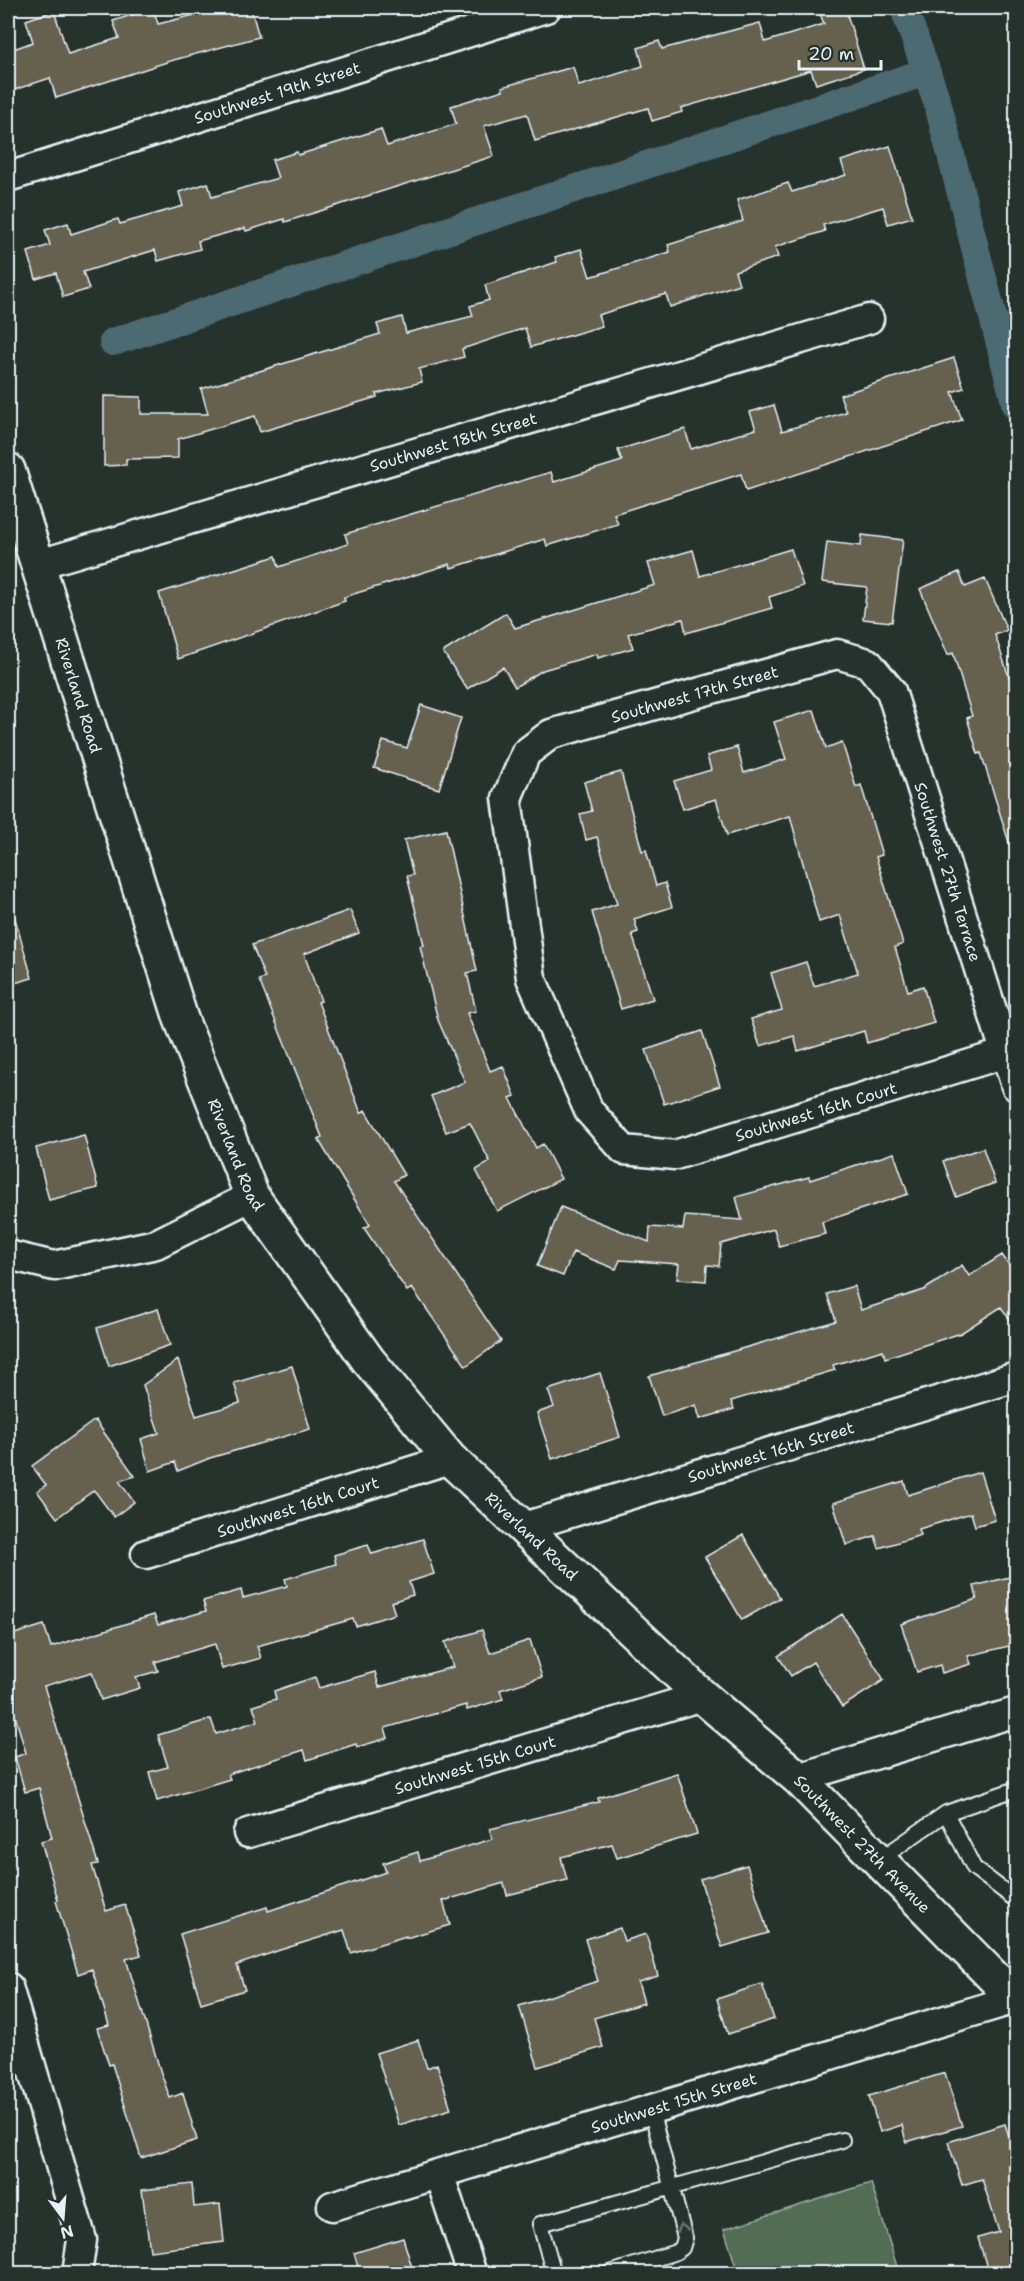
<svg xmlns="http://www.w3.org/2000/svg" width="1024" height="2281" viewBox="0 0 1024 2281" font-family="'Shantell Sans',sans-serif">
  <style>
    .green { fill: #536d54; stroke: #9eafa6; stroke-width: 1.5 }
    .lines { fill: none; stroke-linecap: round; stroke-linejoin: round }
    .canal { stroke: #4b6a72; stroke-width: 28 }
    .building { fill: #66604f; stroke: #e8f1f8; stroke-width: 1.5 }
    .lane-casing { stroke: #e8f1f8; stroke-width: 18 }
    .street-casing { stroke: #e8f1f8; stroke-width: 33 }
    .secondary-casing { stroke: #e8f1f8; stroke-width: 38 }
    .lane { stroke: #26332d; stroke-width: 14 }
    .street { stroke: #26332d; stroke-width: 28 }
    .secondary { stroke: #26332d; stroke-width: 33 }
    .oneway { stroke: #6a7674 }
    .labels { text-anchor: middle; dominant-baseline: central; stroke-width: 4.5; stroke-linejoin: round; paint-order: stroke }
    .street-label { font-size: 16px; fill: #e8f1f8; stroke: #26332d }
  </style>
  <rect width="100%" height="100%" fill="#26332d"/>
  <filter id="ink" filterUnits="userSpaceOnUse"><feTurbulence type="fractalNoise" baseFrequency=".0167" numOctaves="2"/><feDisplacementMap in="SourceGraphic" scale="12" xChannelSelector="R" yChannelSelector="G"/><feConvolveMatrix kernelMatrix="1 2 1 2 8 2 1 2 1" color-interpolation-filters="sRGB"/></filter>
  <g filter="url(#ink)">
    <!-- green -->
    <path class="green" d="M871,2183l28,90h-161l-14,-44z"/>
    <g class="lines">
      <!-- canal -->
      <path class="canal" d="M904,8l33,93 79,305
        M113,342l813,-270"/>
    </g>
    <!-- building -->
    <path class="building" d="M153,8l5,16 44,-11 -1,-5h50l8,29 -89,24 -114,37 -6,-20 -42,14v-41l25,-9 -7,-22 28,-9 14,43 51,-16 -6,-17z
      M818,8h27l19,61 -48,15 -5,-14 -130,38 1,4 -30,9 -4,-13 -113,33 -8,-27 -43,12 10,30 -209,66 -1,-3 -38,12 -1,-3 -47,13 2,8 -42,12 -3,-11 -72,22 6,17 -26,8 -7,-24 -20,6 -8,-27 22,-7 -5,-15 23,-7 3,11 47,-15 2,5 63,-18 -4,-14 29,-9 4,14 66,-19 -6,-18 25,-8 1,3 83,-26 6,17 69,-22 -5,-18 52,-16 -1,-3 71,-20 6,19 64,-20 -5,-18 21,-7 3,8 98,-26 5,19 59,-18z
      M890,146l22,71 -24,7 -5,-17 -60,18 2,6 -50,16 3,10 -43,14 4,13 -69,23 -4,-13 -68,21 4,11 -71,21 -6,-19 -63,21 2,8 -45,12 3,13 -46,12 1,3 -117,35 -5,-16 -77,23v19l-52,1v6l-22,1v-70l37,1v17h67l-7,-25 179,-55 -3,-10 25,-7 4,16 67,-17 -3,-10 19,-6 -4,-15 72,-23 -2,-5 26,-8 9,28 80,-25 -2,-7 75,-24 -6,-21 51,-17 4,9 54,-17 -5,-14z
      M954,358l10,30 -12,4 10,28 -216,71 -5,-17 -127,40 4,10 -71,22 -2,-7 -94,29 -1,-4 -106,33 1,4 -167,58 -19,-66 117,-37 3,11 69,-23 -3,-10 206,-62 3,10 68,-21 -4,-11 67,-21 6,20 65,-20 -6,-17 24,-7 8,26 64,-19 -6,-17z
      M862,535l41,5 -11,82 -29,-3 4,-32 -45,-5 5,-40 34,4z
      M791,549l12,37 -34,11 3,11 -86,25 -3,-14 -55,15 5,14 -35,10 -1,-4 -54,16 -28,17 -12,-20 -36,22 -24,-37 63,-39 9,15 140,-43 -7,-22 45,-13 7,26z
      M959,572l6,15 20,-8 22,51 -12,5 22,66v147l-6,1 -30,-96 -3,1 -11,-36 5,-2 -19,-63 -5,2 -28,-66z
      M421,705l40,13 -22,71 -65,-21 9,-27 24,7z
      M814,710l12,38 16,-6 14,45 5,-2 21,70 -6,2 27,87 -8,3 13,44 15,-5 11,37 -67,20 -3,-12 -66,20 -4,-15 -34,10 -9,-27 31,-9 -11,-37 35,-11 8,24 44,-13 -18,-58 -21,7 -29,-106 -63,19 -11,-36 -33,10 -9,-28 37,-11 -4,-14 30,-9 7,26 42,-14 -12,-37z
      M621,772l21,79 4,-1 10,36 9,-3 7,24 -38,12 4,13 -6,2 21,65 -32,10 -29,-97 25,-8 -20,-67 -11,3 -6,-26 12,-3 -8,-29z
      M446,830l31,141 -10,2 9,38 -9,2 23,58 13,-5 12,30 -5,2 26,50 7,-4 18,35 -64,32 -21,-41 14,-8 -20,-39 -24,9 -15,-36 34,-14 -27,-62 -18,-74 4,-1 -17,-69 6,-1 -9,-35z
      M350,910l9,23 -55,21 17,47 -3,1 43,111 4,-3 39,65 -10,6 107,160 -35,25 -54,-78 -5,3 -43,-63 6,-3 -52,-86 4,-2 -63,-157 6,-2 -13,-33z
      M14,915l18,63 -24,7v-69z
      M702,1031l18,55 -56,18 -18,-54z
      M84,1135l14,53 -49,12 -13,-52z
      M983,1148l12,35 -39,14 -13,-36z
      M894,1153l14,41 -86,28 3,12 -46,12 -5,-17 -53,15 -2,22 -12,-1 -1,16 -29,-2 2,-15 -59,-4 -4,9 -43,-17 -10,24 -26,-10 24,-59 88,35 1,-15 33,2 2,-13 57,4 -6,-23 73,-20 1,3z
      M1002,1255l15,21v54l-16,-23 -40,26 -76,25 -2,-8 -50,15 2,5 -104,31 3,8 -34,10 -4,-14 -34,11 -13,-40 187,-55 -9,-27 27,-8 7,24 63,-20 38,-25 7,11z
      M158,1309l12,36 -61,21 -12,-38z
      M178,1360l18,56 44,-13 -6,-20 58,-17 18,63 -100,29 -32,13 -3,-9 -25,9 -9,-32 18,-6 -16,-48z
      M600,1373l20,64 -68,22 -15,-46 17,-6 -6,-17z
      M95,1420l40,56 -16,5 15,21 -20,15 -20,-27 -37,28 -20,-27 9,-6 -14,-19z
      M980,1472l15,48 -20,6 -4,-13 -52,16 2,6 -42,13 -4,-12 -29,9 -13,-42 71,-22 4,14z
      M743,1535l37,63 -38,22 -37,-63z
      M423,1539l11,35 -25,8 4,13 -22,7 4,12 -39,12 -3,-7 -96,27 4,12 -39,11 -7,-25 -60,18 3,9 -22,6 4,11 -39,12 -9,-28 -48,14 54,178 -6,1 14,46 19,-6 16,50 -15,4 35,114 9,25 13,-5 14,47 -56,18 -29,-94 -3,1 -12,-37 12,-3 -17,-56 -14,5 -22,-73 2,-1 -17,-59 11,-3 -13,-50 -14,4 -10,-35 11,-4 -18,-61v-56l36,-11 7,22 103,-32 4,10 48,-14 -3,-10 38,-11 2,8 44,-12 -2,-7 51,-15 -2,-9 34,-10 4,9z
      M1017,1575v69l-49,12 3,8 -29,9 -2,-8 -23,7 -16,-48 76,-25 -3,-13z
      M842,1614l42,66 -42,27 -29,-45 -22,14 -13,-20z
      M482,1630l8,23 40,-13 12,37 -42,13 3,9 -36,11 -1,-5 -81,23 3,10 -31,9 -1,-3 -49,16 -3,-10 -76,24 2,5 -73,22 -8,-29 19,-5 -10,-32 53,-16 5,15 42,-13 -5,-15 23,-7 -2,-8 41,-14 4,11 56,-16 4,15 74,-20 -8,-25z
      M677,1773l20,61 -80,24 -5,-14 -51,13 6,23 -60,15 -3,-12 -61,18 7,24 -44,13v-2l-55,17 -7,-23 -64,20 -43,15 8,25 -44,13 -21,-69 87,-27 1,4 118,-39 -3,-9 35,-11 2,9 72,-22 -2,-10 109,-27 -1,-4z
      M747,1865l21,68 -46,14 -22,-68z
      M620,1928l4,13 22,-7 12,42 -20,6 6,21 -50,15 9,29 -65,20 -19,-61 79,-25 -13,-42z
      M762,1984l12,35 -46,15 -11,-35z
      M418,2040l9,28 10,-4 14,45 -52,16 -23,-72z
      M945,2073l17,53 -56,16 -4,-17 -22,7 -11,-36z
      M1005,2124l12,36v112l-5,1 -2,-6 -21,7 -11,-36 21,-6 -17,-53 -20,6 -14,-43z
      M192,2184l2,23 26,-3 4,38 -74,9 -8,-61z
      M403,2238l11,36h-54l-6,-21z"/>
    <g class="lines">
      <!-- lane casing -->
      <g class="lane-casing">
        <path id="lane" d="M1016,1789l-70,24 28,55 42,32
          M879,1860l67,-47
          M554,2274l-14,-50 302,-84
          M607,2274l69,-22 6,-4 3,-10 -34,-128"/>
      </g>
      <!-- street casing -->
      <g class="street-casing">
        <g id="street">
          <path id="s1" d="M8,177l538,-169"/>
          <path id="s2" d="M36,565l833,-246"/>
          <path id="s3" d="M1006,1053l-331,102 -51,-5 -35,-39 -58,-133 -24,-180 19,-45 25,-19 286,-80 31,9 23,28 125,395"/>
          <path d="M8,1255l46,11 102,-22 96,-48"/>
          <path id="s4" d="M524,1527l492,-150"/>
          <path id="s5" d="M146,1554l304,-95"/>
          <path d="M798,1778l218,-66"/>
          <path id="s6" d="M248,1833l454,-137"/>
          <path d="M8,1987l74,253 -5,34"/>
          <path d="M439,2174l33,100"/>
          <path id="s7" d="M332,2206l683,-207"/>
        </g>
      </g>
      <!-- secondary casing -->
      <g class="secondary-casing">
        <g id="secondary">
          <path id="s8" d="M8,470l173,549 71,177 116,164 82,99 252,237 96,82 218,222"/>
        </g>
      </g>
      <!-- lane -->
      <use href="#lane" class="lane"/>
      <!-- street -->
      <use href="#street" class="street"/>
      <!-- secondary -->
      <use href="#secondary" class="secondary"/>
    </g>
    <!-- one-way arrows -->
    <defs><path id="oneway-chevron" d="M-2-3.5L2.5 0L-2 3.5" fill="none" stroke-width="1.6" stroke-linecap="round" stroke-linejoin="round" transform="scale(1.5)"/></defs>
    <use class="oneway" href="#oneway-chevron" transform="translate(682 2228) rotate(-105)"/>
  </g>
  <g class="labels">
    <!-- street labels -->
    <g class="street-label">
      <text stroke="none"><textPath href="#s1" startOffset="282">Southwest 19th Street</textPath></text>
      <text stroke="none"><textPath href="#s2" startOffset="435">Southwest 18th Street</textPath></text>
      <text stroke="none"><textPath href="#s8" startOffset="236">Riverland Road</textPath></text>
      <text stroke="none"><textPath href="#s3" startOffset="1006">Southwest 17th Street</textPath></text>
      <text stroke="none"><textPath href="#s3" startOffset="1412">Southwest 27th Terrace</textPath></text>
      <text transform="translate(816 1112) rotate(-17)">Southwest 16th Court</text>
      <text stroke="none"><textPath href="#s8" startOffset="722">Riverland Road</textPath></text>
      <text stroke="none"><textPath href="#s4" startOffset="258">Southwest 16th Street</textPath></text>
      <text stroke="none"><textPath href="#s5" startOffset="159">Southwest 16th Court</textPath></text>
      <text stroke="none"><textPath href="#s8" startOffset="1208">Riverland Road</textPath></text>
      <text stroke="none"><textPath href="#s6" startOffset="237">Southwest 15th Court</textPath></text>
      <text stroke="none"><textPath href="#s8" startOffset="1660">Southwest 27th Avenue</textPath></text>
      <text stroke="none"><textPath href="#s7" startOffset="357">Southwest 15th Street</textPath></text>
    </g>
  </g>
  <!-- margin -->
  <rect width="1024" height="2281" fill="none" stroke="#26332d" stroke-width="30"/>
  <rect x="15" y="15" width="994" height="2251" fill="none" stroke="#e8f1f8" stroke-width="2" filter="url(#ink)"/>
  <!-- north arrow -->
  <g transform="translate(63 2218) rotate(164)" stroke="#26332d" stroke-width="4.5" paint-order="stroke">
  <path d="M0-4.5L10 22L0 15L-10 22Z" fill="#e8f1f8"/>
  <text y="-9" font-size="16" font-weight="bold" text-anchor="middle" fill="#e8f1f8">N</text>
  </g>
  <!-- scale -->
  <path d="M799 60v9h82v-9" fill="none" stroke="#e8f1f8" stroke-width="3"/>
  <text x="808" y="60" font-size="18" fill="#e8f1f8" stroke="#26332d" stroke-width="4.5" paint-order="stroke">20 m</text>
</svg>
